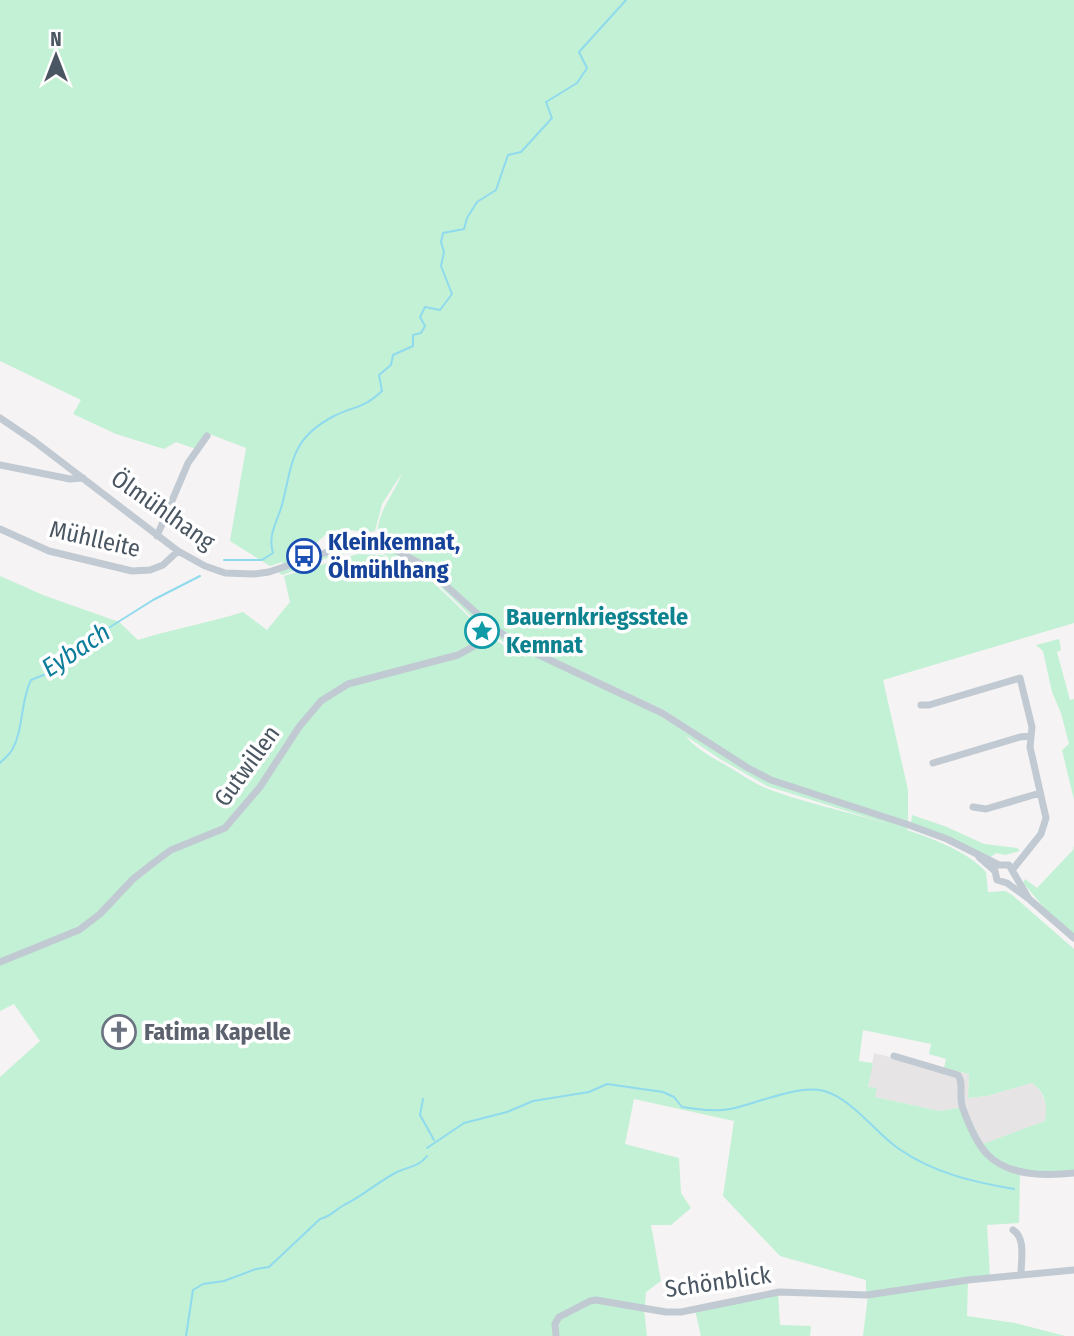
<svg xmlns="http://www.w3.org/2000/svg" width="1074" height="1336" viewBox="0 0 1074 1336" font-family="'Fira Sans Condensed',sans-serif">
  <style>
    .education { fill: #e6e4e5 }
    .green { fill: #c3f1d5; fill-rule: evenodd }
    .lines { fill: none; stroke-linecap: round; stroke-linejoin: round }
    .stream { stroke: #90daee; stroke-width: 2 }
    .minor { stroke: #c1cad2; stroke-width: 7 }
    .labels { text-anchor: middle; dominant-baseline: central; stroke-width: 7; stroke-linejoin: round; paint-order: stroke }
    .street-label { font-size: 24px; fill: #4a5661; stroke: #fff }
    .transit-label { font-size: 24px; font-weight: bold; fill: #164399; stroke: #fff; text-anchor: start }
    .culture-label { font-size: 24px; font-weight: bold; fill: #0d838f; stroke: #fff; text-anchor: start }
    .worship-label { font-size: 24px; font-weight: bold; fill: #5b616d; stroke: #fff; text-anchor: start }
    .water-label { font-size: 26px; font-style: italic; fill: #0c7c9b; stroke: #fff }
  </style>
  <rect width="100%" height="100%" fill="#f5f3f3"/>
  <!-- education -->
  <path class="education" d="M874,1053l69,18 1,-3 25,6 -1,24 19,-2 45,-13 7,5 9,21 -3,12 -62,24 -19,-38 -24,4 -65,-14 -7,-9z"/>
  <!-- green -->
  <path class="green" d="M0,0h1074v623l-191,57 25,110v32l-136,-43 -23,-13 -85,-56 -143,-67 -28,-18 -68,-63 -34,-17 -14,-3c-1,-31 15,-43 25,-69l-20,31 -7,27c-14,4 -29,-6 -45,1 -12,7 -20,19 -31,26 -5,3 -11,4 -16,7l-1,-3 -12,4 -40,-25 16,-93 -39,-15 -11,16 -20,-7 -12,7 -48,-15 -43,-20 8,-14 -81,-39z
    M375,547c47,9 81,50 115,82l-2,3c-40,-35 -71,-82 -129,-80 -25,0 -53,15 -77,23l-4,-3 64,-21z
    M358,554c11,1 23,0 33,3 35,11 68,52 95,76 -26,29 -99,41 -137,52l110,-28 29,-22 32,21v-3l-30,-20 2,-3 168,86 87,54 161,57 -1,3 -140,-44 -47,-27 -34,-23c8,12 29,23 43,31 12,7 24,16 37,21 55,23 183,41 220,84l2,20 17,-1 6,3 63,55v222l-54,2 -1,50 -32,2 3,51 -124,17v-13l-86,-24 -57,-60 11,-75 -100,-22 -9,45 54,14 2,35 10,15 -20,17h-20l10,56 -15,11 -1,14 -49,-7 -38,17 -4,20h-554v-259l40,-36 -26,-37 -14,7v-435l43,19 76,27 19,18c35,-11 70,-17 105,-28l24,18 23,-28 -6,-26zM863,1030l68,14 -2,10 17,5 -2,9 25,6 -1,24 19,-2 45,-13c13,8 16,24 13,38l-62,23 -19,-37 -24,4 -65,-14 2,-9 -9,-1 5,-24 -14,-2z
    M1059,639l2,11 -4,2 13,48 4,-1v101l-12,-50 7,-6 -8,-31 -9,-21 -9,-41 -7,-6z
    M912,815l35,12 37,17 33,4 3,3 -15,4 -9,-2 -5,4 -80,-34z
    M1074,846v90l-15,-11 -36,-42 2,-4 12,9 36,-38z
    M968,1281l-1,35 48,7 50,13h-202l5,-41z
    M778,1293l2,32 31,1 -1,10h-109l-6,-26z
    M590,1302l54,7 3,27h-90l3,-18z"/>
  <g class="lines">
    <!-- stream -->
    <path class="stream" d="M224,560h38l11,-7c-6,-20 6,-33 10,-52 10,-41 9,-63 51,-85 20,-10 29,-7 48,-25l-3,-16 12,-10 2,-10 20,-9v-11l8,-2 4,-7 -5,-9 5,-10 15,3 12,-16 -11,-28 3,-14 -3,-10 2,-9 21,-4 3,-11 10,-16 19,-12 12,-35 13,-3 31,-34 -6,-16 31,-19 10,-15 -8,-16 47,-52
      M0,763c4,-4 9,-8 12,-13 12,-21 8,-48 19,-70l15,-6 39,-26 14,-14 54,-34 47,-24
      M423,1099l-3,16 14,25
      M427,1148l37,-25 43,-11 26,-11 56,-9 18,-8 56,8 11,5 8,10c16,2 32,5 48,2 26,-5 68,-25 94,-18 27,7 51,41 75,58 35,24 74,33 115,40
      M186,1336l7,-46 10,-6 21,-3 32,-12 13,-2 51,-48c10,-2 15,-9 24,-14 19,-9 35,-24 53,-33 11,-5 23,-6 30,-16"/>
    <!-- minor -->
    <path class="minor" d="M0,418l34,23 144,110 27,15 20,7 29,1 15,-2 73,-25 16,-3 32,3 33,18 69,62 30,20 140,66 86,55 23,12 138,45 38,14 52,26h10l20,34
      M0,465l70,14 13,-1
      M0,529l49,22 83,20 18,-1 13,-5 15,-14
      M157,536l31,-73 19,-27
      M921,705h8l91,-27 12,49 -2,20 16,71 -5,16 -28,35
      M933,763l87,-26 11,-1
      M973,807l13,2 54,-16
      M979,857l16,14 2,9 10,3 22,16 45,39
      M0,962l79,-32 21,-16 33,-35 23,-18 15,-11 54,-22 35,-41 39,-60 22,-26 27,-17 110,-29 22,-12 12,-16
      M894,1056l64,19c6,9 1,20 4,31 5,14 14,37 25,48 20,22 60,22 87,19
      M1013,1230c13,8 8,30 8,44
      M556,1336l-1,-12 4,-7 31,-16 6,-1 70,12h15l98,-20 88,3 101,-15 106,-10"/>
  </g>
  <!-- icons -->
  <defs>
    <g id="bus-ring" transform="scale(1.75)"><circle r="9.5" fill="#fff" stroke="#1a4fb4" stroke-width="1.5"/><path d="M-5-6H5V4H4V6H2V4H-2V6H-4V4H-5ZM-3.5-4V0h7V-4ZM-3.5 1.2v1.5H-2V1.2ZM2 1.2v1.5H3.5V1.2Z" fill="#1a4fb4"/></g>
    <g id="sight-ring" transform="scale(1.75)"><circle r="9.5" fill="#fff" stroke="#0f9aa8" stroke-width="1.5"/><path d="M0-6L1.8-2.2L6-1.7L2.9 1.2L3.7 5.4L0 3.3L-3.7 5.4L-2.9 1.2L-6-1.7L-1.8-2.2Z" fill="#0f9aa8"/></g>
    <g id="church-ring" transform="scale(1.75)"><circle r="9.5" fill="#fff" stroke="#6b7280" stroke-width="1.5"/><path d="M-1.2-6h2.4v3.5h3.3v2.4h-3.3V6h-2.4V-.1h-3.3v-2.4h3.3Z" fill="#6b7280"/></g>
  </defs>
  <g fill-rule="evenodd">
    <use href="#bus-ring" x="304" y="556"/>
    <use href="#sight-ring" x="482" y="631"/>
    <use href="#church-ring" x="119" y="1032"/>
  </g>
  <g class="labels">
    <!-- street labels -->
    <g class="street-label">
      <text transform="translate(163 510) rotate(35)">Ölmühlhang</text>
      <text transform="translate(95 539) rotate(13)">Mühlleite</text>
      <text transform="translate(247 766) rotate(-54)">Gutwillen</text>
      <text transform="translate(718 1282) rotate(-8)">Schönblick</text>
    </g>
    <!-- transit labels -->
    <g class="transit-label">
      <text x="328" y="542">Kleinkemnat,<tspan x="328" dy="28">Ölmühlhang</tspan></text>
    </g>
    <!-- culture labels -->
    <g class="culture-label">
      <text x="506" y="617">Bauernkriegsstele<tspan x="506" dy="28">Kemnat</tspan></text>
    </g>
    <!-- worship labels -->
    <g class="worship-label">
      <text x="144" y="1032">Fatima Kapelle</text>
    </g>
    <!-- water labels -->
    <g class="water-label">
      <text transform="translate(76 650) rotate(-33)">Eybach</text>
    </g>
  </g>
  <!-- north arrow -->
  <g transform="translate(56 56)" stroke="#ffffff" stroke-width="5" paint-order="stroke">
  <path d="M0-5L12 26L0 18L-12 26Z" fill="#4a5661"/>
  <text y="-10" font-size="19" font-weight="bold" text-anchor="middle" fill="#4a5661">N</text>
  </g>
</svg>
